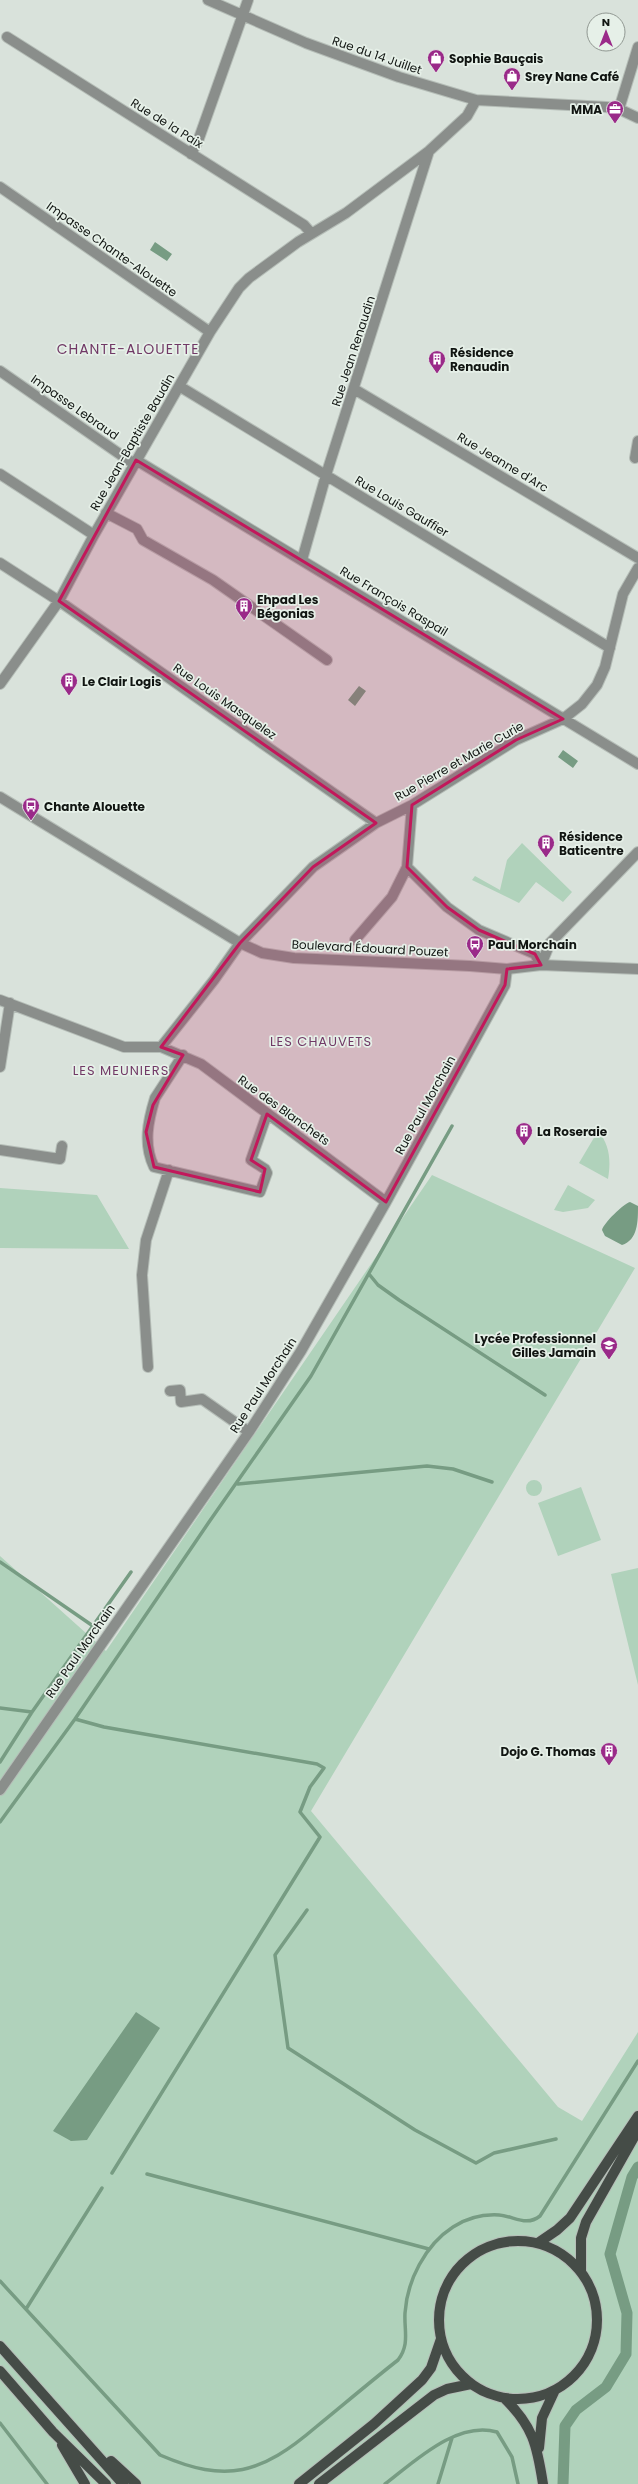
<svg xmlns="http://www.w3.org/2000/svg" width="638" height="2484" viewBox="0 0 638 2484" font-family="Poppins,sans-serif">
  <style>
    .green { fill: #b0d2bb }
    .water { fill: #779c83 }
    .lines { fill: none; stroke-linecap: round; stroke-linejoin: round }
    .stream { stroke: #779c83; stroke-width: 3.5 }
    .canal { stroke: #779c83; stroke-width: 11 }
    .minor-casing { stroke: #b5bdb7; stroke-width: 12 }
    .tertiary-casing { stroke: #b5bdb7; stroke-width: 12 }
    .primary-casing { stroke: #b5bdb7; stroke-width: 12 }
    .minor { stroke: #8a8e8b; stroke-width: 10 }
    .tertiary { stroke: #8a8e8b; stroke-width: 10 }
    .primary { stroke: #454c47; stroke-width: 10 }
    .marked { fill: #c2185b; fill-opacity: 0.2; stroke: #c2185b; stroke-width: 3; stroke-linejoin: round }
    .labels { text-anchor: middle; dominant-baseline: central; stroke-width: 3.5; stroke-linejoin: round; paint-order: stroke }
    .street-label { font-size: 12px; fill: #111512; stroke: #e6f0e8 }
    .poi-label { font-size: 12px; font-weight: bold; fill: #111512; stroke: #e6f0e8; text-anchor: start }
    .neighbourhood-label { font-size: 13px; letter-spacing: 1px; fill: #713966; stroke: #e6f0e8 }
    .quarter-label { font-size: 14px; letter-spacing: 1px; fill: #713966; stroke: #e6f0e8 }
  </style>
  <rect width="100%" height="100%" fill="#d9e2db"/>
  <!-- green -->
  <path class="green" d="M522,843l50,49 -9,10 -27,-20 -17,21 -47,-23 3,-4 25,14 7,-30z
    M598,1131c12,14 13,30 10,48l-29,-16z
    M432,1175l203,93 -324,543 247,296 24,14 56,-89v452h-638v-928l106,95z
    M568,1185l27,15 -7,8 -25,4 -9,-2z
    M0,1188l97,7 32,54 -129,-1z
    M526 1488a8 8 0 1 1 16 0a8 8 0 1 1-16 0Z
    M581,1487l20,53 -43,16 -20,-53z
    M638,1568v117l-27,-111z"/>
  <!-- water -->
  <path class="water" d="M155,242l17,12 -5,7 -17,-11z
    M359,686l7,5 -11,15 -7,-6z
    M563,750l15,11 -5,7 -15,-11z
    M630,1202l8,4c0,15 0,34 -16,39l-17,-9 -3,-6c2,-7 21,-26 28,-28z
    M136,2012l24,16 -73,112 -16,1 -18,-10z"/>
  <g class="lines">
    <!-- stream -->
    <path class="stream" d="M369,1274l9,11 21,15 146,95
      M238,1484l189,-18 26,3 39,13
      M0,1562l93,64
      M0,1708l32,4
      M75,1719l29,8 213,37 7,4 -14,19 -10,25 20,25 -208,336
      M0,1762l32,-50 99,-140
      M0,1822l75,-103 134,-197 102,-146 141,-250
      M307,1910l-32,45 13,93 127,82 61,33 18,-10 62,-14
      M147,2174l282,75
      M0,2281l160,174c67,29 101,19 156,-28 27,-22 54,-45 82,-67 12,-16 6,-29 7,-47 2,-32 20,-68 48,-86 14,-9 29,-13 46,-12 15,1 27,12 41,1l98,-155
      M26,2309l76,-121
      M0,2423l47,61
      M385,2484c29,-22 72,-64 112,-52l15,25 6,27
      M438,2484l14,-46"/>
    <!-- canal -->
    <path class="canal" d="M563,2484l2,-58 11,-16 30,-23 20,-33 1,-41 -17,-59 22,-77 6,-10"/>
    <!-- minor casing -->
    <g class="minor-casing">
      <path id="minor" d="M208,0l98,43 93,34 77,23 130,7 13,2 19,9
        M7,37l297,188 7,8
        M619,109l19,-62
        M191,154l7,-13 50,-141
        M0,187l210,145
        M0,371l134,93
        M179,386l431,262
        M354,389l284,169
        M635,458l3,-17
        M136,460l502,304
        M0,474l94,61
        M106,513l31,16 6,11 70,40 114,80
        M302,560l24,-85 103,-324
        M0,563l59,38 317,222
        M0,684l59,-83 35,-66 116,-203 29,-44 10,-10 49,-36 48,-29 83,-62 38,-35 9,-16
        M412,805l-5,62 40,40 32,23 56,24 6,11
        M355,940l37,-43 15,-30
        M541,965l9,-22 88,-91
        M0,1000l124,47h37l53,-67 26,-37 73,-76 63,-44 36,-18 104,-65 47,-21 19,-15 15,-19 8,-18 18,-73 15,-26
        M161,1047l40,17 185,138
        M183,1055l-28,43c-7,23 -12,46 -1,69l106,25 7,-19 -2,-4 -14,-9 16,-46
        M0,1067l10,-64
        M0,1150l60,9 2,-13
        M148,1367l-6,-92 4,-35 23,-70
        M170,1391l10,-1 1,12 21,-3 47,33
        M0,1790l249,-358 52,-81 85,-149 119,-217 2,-16"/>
    </g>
    <!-- tertiary casing -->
    <g class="tertiary-casing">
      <path id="tertiary" d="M0,797l240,146 22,10 32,5 176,8 37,3 34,-4 97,4"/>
    </g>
    <!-- primary casing -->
    <g class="primary-casing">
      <path id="primary" d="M439 2320a79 79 0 1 1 158 0a79 79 0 1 1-158 0Z
        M538,2243l19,-13 13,-12 68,-102
        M581,2271v-33l5,-16 52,-92
        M0,2346l123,138
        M0,2371l53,61 53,52
        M504,2398c29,28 33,47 39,86
        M62,2445l23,39
        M539,2448l3,-30 13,-28
        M111,2461l25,23
        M299,2484l75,-60 48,-44 9,-12 10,-29
        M319,2484l115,-89 13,-6 24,-5"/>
    </g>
    <!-- minor -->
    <use href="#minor" class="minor"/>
    <!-- tertiary -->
    <use href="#tertiary" class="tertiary"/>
    <!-- primary -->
    <use href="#primary" class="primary"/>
  </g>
  <!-- marked area -->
  <path class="marked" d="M136,460l427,259 -47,21 -104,65 -5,62 40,40 32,23 56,24 6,11 -34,4 -2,16 -119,217 -119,-88 -16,46 14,9 -5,23 -106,-25 -8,-35 7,-27 30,-50 -22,-8 79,-104 73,-76 63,-44 -317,-222z"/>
  <!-- icons -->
  <defs>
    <g id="shop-pin" transform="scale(0.9)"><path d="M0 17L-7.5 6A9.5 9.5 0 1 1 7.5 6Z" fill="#9a2a89" stroke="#e6f0e8"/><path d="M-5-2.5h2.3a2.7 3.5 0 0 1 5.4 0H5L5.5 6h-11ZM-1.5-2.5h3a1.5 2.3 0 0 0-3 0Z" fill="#fff"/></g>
    <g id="office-pin" transform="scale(0.9)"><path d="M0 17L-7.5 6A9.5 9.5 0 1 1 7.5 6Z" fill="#9a2a89" stroke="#e6f0e8"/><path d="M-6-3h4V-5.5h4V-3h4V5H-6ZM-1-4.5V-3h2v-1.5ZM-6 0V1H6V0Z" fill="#fff"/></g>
    <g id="building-pin" transform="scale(0.9)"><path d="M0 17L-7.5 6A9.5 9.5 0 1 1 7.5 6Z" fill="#9a2a89" stroke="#e6f0e8"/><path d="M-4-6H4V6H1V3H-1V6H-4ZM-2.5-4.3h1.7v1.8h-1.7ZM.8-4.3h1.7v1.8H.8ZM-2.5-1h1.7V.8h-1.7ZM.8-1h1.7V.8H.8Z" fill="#fff"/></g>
    <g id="bus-pin" transform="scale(0.9)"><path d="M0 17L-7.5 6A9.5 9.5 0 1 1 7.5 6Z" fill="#9a2a89" stroke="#e6f0e8"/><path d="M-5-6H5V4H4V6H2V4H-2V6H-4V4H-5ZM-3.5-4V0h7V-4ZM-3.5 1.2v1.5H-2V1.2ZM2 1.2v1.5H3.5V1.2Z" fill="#fff"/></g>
    <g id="school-pin" transform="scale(0.9)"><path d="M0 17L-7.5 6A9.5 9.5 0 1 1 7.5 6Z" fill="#9a2a89" stroke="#e6f0e8"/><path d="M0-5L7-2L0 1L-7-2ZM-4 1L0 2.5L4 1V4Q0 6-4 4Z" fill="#fff"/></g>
  </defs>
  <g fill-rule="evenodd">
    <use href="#shop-pin" x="436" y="58"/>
    <use href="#shop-pin" x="512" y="76"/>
    <use href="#office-pin" x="615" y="109"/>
    <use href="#building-pin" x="437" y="359"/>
    <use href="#building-pin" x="244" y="606"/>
    <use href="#building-pin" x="69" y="681"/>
    <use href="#bus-pin" x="31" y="806"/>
    <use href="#building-pin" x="546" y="843"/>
    <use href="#bus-pin" x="475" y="944"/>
    <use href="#building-pin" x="524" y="1131"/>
    <use href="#school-pin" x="609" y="1345"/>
    <use href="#building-pin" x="609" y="1751"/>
  </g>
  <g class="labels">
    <!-- street labels -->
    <g class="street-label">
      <text transform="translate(377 55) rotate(19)">Rue du 14 Juillet</text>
      <text transform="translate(167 123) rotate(32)">Rue de la Paix</text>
      <text transform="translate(112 249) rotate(35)">Impasse Chante-Alouette</text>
      <text transform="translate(353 351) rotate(-72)">Rue Jean Renaudin</text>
      <text transform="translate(75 407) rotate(35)">Impasse Lebraud</text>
      <text transform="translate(132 442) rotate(-60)">Rue Jean-Baptiste Baudin</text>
      <text transform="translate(503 462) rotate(31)">Rue Jeanne d'Arc</text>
      <text transform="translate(402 506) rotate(31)">Rue Louis Gauffier</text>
      <text transform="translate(394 601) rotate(31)">Rue François Raspail</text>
      <text transform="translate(225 701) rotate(35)">Rue Louis Masquelez</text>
      <text transform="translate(459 761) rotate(-30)">Rue Pierre et Marie Curie</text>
      <text transform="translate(370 948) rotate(3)">Boulevard Édouard Pouzet</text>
      <text transform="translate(425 1105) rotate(-61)">Rue Paul Morchain</text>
      <text transform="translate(284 1110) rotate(36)">Rue des Blanchets</text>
      <text transform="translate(263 1385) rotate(-57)">Rue Paul Morchain</text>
      <text transform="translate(80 1651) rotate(-55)">Rue Paul Morchain</text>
    </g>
    <!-- poi labels -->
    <g class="poi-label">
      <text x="449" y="58">Sophie Bauçais</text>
      <text x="525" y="76">Srey Nane Café</text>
      <text x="602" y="109" text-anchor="end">MMA</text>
      <text x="450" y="352">Résidence<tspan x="450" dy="14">Renaudin</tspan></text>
      <text x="257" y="599">Ehpad Les<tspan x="257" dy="14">Bégonias</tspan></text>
      <text x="82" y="681">Le Clair Logis</text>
      <text x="44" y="806">Chante Alouette</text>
      <text x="559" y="836">Résidence<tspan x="559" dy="14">Baticentre</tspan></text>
      <text x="488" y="944">Paul Morchain</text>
      <text x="537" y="1131">La Roseraie</text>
      <text x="596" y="1338" text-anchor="end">Lycée Professionnel<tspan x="596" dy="14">Gilles Jamain</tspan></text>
      <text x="596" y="1751" text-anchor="end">Dojo G. Thomas</text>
    </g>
    <!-- neighbourhood labels -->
    <g class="neighbourhood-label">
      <text x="321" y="1041">LES CHAUVETS</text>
      <text x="121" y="1070">LES MEUNIERS</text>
    </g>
    <!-- quarter labels -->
    <g class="quarter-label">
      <text x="128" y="349">CHANTE-ALOUETTE</text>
    </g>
  </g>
  <!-- north arrow -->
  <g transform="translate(606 32)"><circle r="19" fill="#e6f0e8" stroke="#919892"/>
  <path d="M0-3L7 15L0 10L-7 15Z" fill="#9a2a89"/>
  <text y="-6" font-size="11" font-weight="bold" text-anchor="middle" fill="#111512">N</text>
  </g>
</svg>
